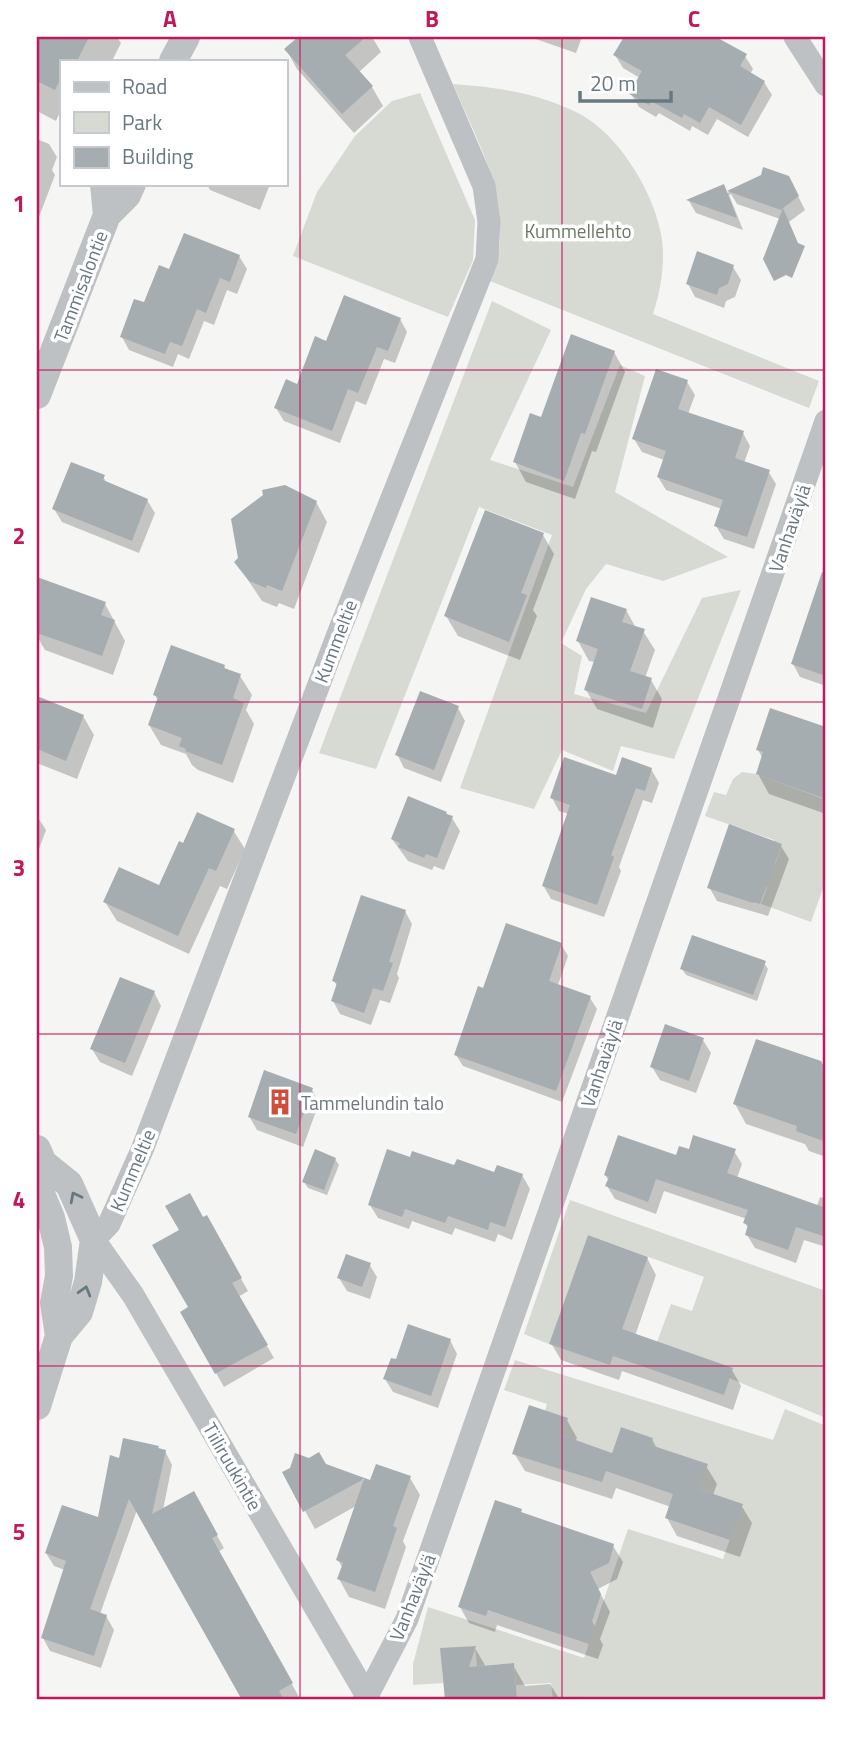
<svg xmlns="http://www.w3.org/2000/svg" width="863" height="1737" viewBox="0 0 863 1737" font-family="'Titillium Web',sans-serif">
  <style>
    .green { fill: #d6dad2 }
    .shadow { fill: #0003 }
    .building { fill: #a5adb1 }
    .lines { fill: none; stroke-linecap: round; stroke-linejoin: round }
    .minor { stroke: #bdc1c4; stroke-width: 23 }
    .tertiary { stroke: #bdc1c4; stroke-width: 28 }
    .oneway { stroke: #687880 }
    .grid { fill: none; stroke: #c2185b; stroke-width: 2; stroke-opacity: 0.55 }
    .labels { text-anchor: middle; dominant-baseline: central; stroke-width: 7; stroke-linejoin: round; paint-order: stroke }
    .park-label { font-size: 19px; fill: #6b7866; stroke: #fff }
    .street-label { font-size: 19px; fill: #687880; stroke: #fff }
    .poi-label { font-size: 19px; fill: #687880; stroke: #fff; text-anchor: start }
    .neatline { fill: none; stroke: #c2185b; stroke-width: 2.5 }
    .grid-label { font-size: 23px; text-anchor: middle; font-weight: bold; fill: #c2185b }
  </style>
  <rect width="100%" height="100%" fill="#f5f5f3"/>
  <!-- green -->
  <path class="green" d="M453,84c43,3 86,9 125,29 40,20 75,78 83,121 5,26 0,55 -8,80l166,67 -10,27 -319,-127c3,-13 10,-28 10,-42 3,-56 -26,-105 -47,-155z
    M420,93l55,127 -2,40 -25,57 -155,-61 24,-64 38,-56 37,-35z
    M492,301l59,29 -61,130 83,27 47,-122 25,11 -30,116 113,65 -65,24 -57,-17 -20,25 -25,54 21,13 -8,38 72,19 56,-115 39,-8 -67,169 -53,-13 -8,25 -51,-21 -28,59 -74,-21 92,-253 -73,-28 -103,262 -57,-16z
    M742,772l14,2 70,26v80l-15,42 -50,-18 6,-17 -4,-2 13,-23 6,-18 -8,-2v-2l-69,-24 9,-24 12,3 7,-16z
    M570,1200l256,91v127l-97,-40 -72,-36 14,-38 21,7 12,-34 -116,-42 -39,109 -25,-10z
    M515,1360l258,80 12,-31 41,17v274h-273l-2,-17 -35,2 -2,-22 -37,3 -2,-20 -34,3 2,34 -30,2v-21l15,-57 156,51 44,-129 95,30 19,-55 -43,-15 8,-25 -56,-19 2,-7 -32,-11 -9,26 -50,-18 -17,-24 2,-7 -43,-14z"/>
  <!-- shadow -->
  <path class="shadow" d="M37,37h80l4,6 -9,18h-51v54l-2,-1 -3,7 -19,-10z
    M300,37h72l9,15 -22,20 13,15 11,19 -29,27 -57,-64 -11,-20z
    M530,37h52l-6,16z
    M626,37h65l10,5 44,14 8,13 -3,5 14,8 8,13 -24,42 -31,-18 -9,16 -16,-9 -2,5 -31,-18 -3,4 -17,-10 -8,-13 9,-16 -17,-10 -8,-13z
    M37,139l12,5 8,13 -5,13 3,5 -18,47z
    M762,176l34,16 9,18 -16,12 -52,-18 -6,-10 -2,1 14,35 -47,-17 -7,-12 38,-8z
    M207,184h63l-10,26 -50,-20z
    M239,256l8,13 -10,25 -10,-4 -13,35 -10,-4 -15,38 -11,-5 -5,13 -44,-17 -7,-13 48,-66z
    M733,267l8,13 -6,17 -9,4 -2,7 -29,-11 -7,-13z
    M400,319l7,13 -12,31 -11,-4 -18,46 -10,-4 -16,42 -56,-22 -8,-13 22,-22 29,-43z
    M614,352l11,20 -29,80 -4,-1 -17,48 -49,-17 -11,-20 27,-43z
    M687,382l8,13 -7,19 55,19 7,13 -6,17 24,8 8,13 -22,65 -30,-10 -8,-13 6,-17 -56,-19 -8,-13 6,-17 -22,-8 -8,-13z
    M103,476l4,8 40,16 8,13 -16,40 -77,-31 -8,-13z
    M316,502l11,20 -33,87 -15,-6 -2,4 -15,-6 -26,-39z
    M543,535l11,19 -21,56 4,6 -17,44 -62,-24 -12,-20z
    M37,579l68,25 20,37 -12,34 -68,-25 -8,-14z
    M626,610l10,18 7,3 12,19 -10,28 6,2 11,19 -9,29 -56,-19 -11,-19 9,-28 -6,-1 -11,-20z
    M810,612l16,6v68l-26,-9 -7,-13z
    M224,666l2,5 14,5 12,19 -6,15 8,14 -21,59 -35,-13 -6,-5 -6,-11 -25,-9 -12,-20 9,-24 -3,-6z
    M37,698l46,18 11,19 -17,44 -40,-16z
    M458,708l7,13 -24,61 -37,-14 -7,-14z
    M771,710l55,19v85l-57,-20 -11,-20 5,-15 -5,-9z
    M651,769l8,14 -7,20 -9,-3 -24,67 2,4 -17,46 -53,-18 -8,-14 26,-71 -10,-3 -7,-13 65,-21z
    M446,813l6,5 8,13 -16,39 -10,-4 -2,4 -24,-9 -16,-22z
    M37,816l9,14 -9,24z
    M233,830l12,19 -18,40 -7,-3 -31,68 -72,-33 -12,-19 55,-15 24,-42z
    M781,846l8,13 -21,57 -51,-15 -8,-14z
    M405,911l7,13 -15,50 2,4 -9,25 -10,-3 -9,25 -31,-11 -7,-13 5,-14 -4,-6z
    M561,944l7,12 -10,29 32,13 7,11 -35,93 -99,-36 -7,-11z
    M764,963l4,6 -11,32 -71,-26 -4,-6z
    M154,992l7,14 -29,70 -32,-14 -8,-13z
    M703,1040l8,13 -15,40 -36,-13 -8,-13z
    M820,1062l6,11v84l-17,-6 -4,-7 -59,-20 -11,-20z
    M312,1090l7,13 -16,44 -46,-17 -8,-14z
    M690,1151h44l8,13 -5,14 80,28 3,-9 6,2v48l-22,-7 -8,23 -41,-15 -8,-13 2,-5 -4,-7 2,-4 -83,-28 -8,23 -41,-15 -8,-13 2,-5 -4,-6 72,-17z
    M335,1159l4,6 -12,30 -19,-7 -4,-6z
    M411,1159l84,15 27,1 8,14 -18,51 -14,-6 -3,8 -40,-14 -3,7 -40,-14 -3,8 -31,-11 -8,-13z
    M206,1218l42,73 -10,6 36,61 -50,29 -42,-74 8,-5 13,-89z
    M647,1258l9,17 -21,61 97,34 9,16 -8,24 -111,-39 -3,9 -58,-20 -10,-17z
    M369,1264l8,13 -7,22 -23,-8 -8,-13z
    M450,1340l7,14 -19,54 -45,-16 -8,-13 12,-18z
    M567,1420l10,18 -2,4 39,13 38,-16 5,10 49,17 11,18 -4,11 28,10 11,18 -12,34 -63,-21 -10,-18 4,-11 -55,-19 -4,11 -87,-28 -11,-18z
    M158,1447l2,3 5,1 7,14 -9,45 30,-17 31,55 -6,4 81,145 -6,3h-49l-107,-190 -37,104 6,2 8,14 -13,38 -51,-17 -7,-13 22,-68 -11,-4 -8,-13 53,-33 21,-60z
    M325,1466l46,17 39,-5 10,17 -17,46 3,6 -21,62 -36,-12 -10,-18 4,-10 -5,-9 18,-54 -41,23 -31,-56z
    M521,1511l2,4 90,31 10,16 -6,17 -19,10 12,23 -10,27 3,6 -5,14 -101,-34 -2,7 -26,-9 -9,-16z
    M475,1648l11,19 27,-2 12,21 25,-2 10,16h-113l-5,-50z"/>
  <!-- building -->
  <path class="building" d="M37,37h52l-12,24h-16v17l-6,12 -18,-9z
    M298,37h68l-21,18 28,31 -31,28 -58,-65z
    M624,37h92l31,17 -7,12 25,15 -24,44 -32,-18 -9,16 -16,-9 -2,4 -31,-17 -2,4 -20,-11 13,-23 -29,-16z
    M763,167l26,9 10,20 -16,12 15,35 7,3 -13,32 -6,-3 -12,6 -11,-22 20,-51 -2,2 -54,-19 34,-16z
    M724,184l13,34 -51,-18z
    M184,233l56,22 -10,27 -10,-4 -14,35 -9,-4 -15,37 -12,-4 -5,12 -45,-17 14,-38 10,3 15,-37 10,4z
    M697,251l37,14 -6,19 -9,4 -2,7 -31,-11z
    M344,295l57,23 -13,33 -11,-4 -19,46 -10,-4 -16,42 -58,-23 12,-29 11,5 18,-48 11,5z
    M571,334l44,17 -30,83 -4,-1 -17,48 -51,-19 17,-49 11,4z
    M656,369l32,11 -10,29 66,22 -9,27 35,12 -23,67 -33,-11 9,-26 -66,-23 9,-26 -34,-12z
    M71,462l34,13 -2,5 45,19 -16,42 -80,-32z
    M285,485l32,16 -35,90 -15,-6 -1,3 -17,-7 -15,-19 4,-4 -7,-39 32,-24 -1,-5z
    M485,510l59,23 -23,60 6,2 -18,47 -65,-26z
    M822,572l4,1v103l-35,-12z
    M37,577l69,25 -5,13 14,5 -13,36 -65,-23z
    M591,597l36,12 -5,13 23,7 -15,42 22,7 -10,31 -58,-19 14,-41 -22,-8z
    M171,645l54,20 -1,3 17,6 -8,24 11,5 -22,62 -37,-14 1,-2 -7,-3 3,-8 -34,-13 10,-28 -5,-2z
    M420,691l39,15 -25,64 -39,-15z
    M37,696l47,19 -18,46 -29,-12z
    M770,708l56,19v72l-70,-25 7,-22 -7,-2z
    M564,757l52,18 6,-18 30,11 -7,23 -9,-3 -25,67 3,2 -17,48 -55,-19 28,-81 -20,-7z
    M408,796l39,16 -1,2 7,2 -16,42 -11,-4 -2,4 -26,-11 2,-4 -9,-4z
    M197,812l38,17 -19,42 -7,-3 -31,68 -75,-34 16,-35 40,18 20,-44 4,2z
    M729,824l53,20 -22,60 -6,-2 -1,1 -46,-15z
    M361,895l45,15 -17,52 4,1 -10,28 -10,-3 -9,25 -33,-12 6,-18 -5,-2z
    M506,923l56,20 -13,38 42,15 -35,95 -102,-36 24,-69 5,2z
    M692,935l74,26 -13,34 -73,-26z
    M120,977l35,14 -30,72 -35,-14z
    M665,1024l39,14 -15,43 -39,-14z
    M756,1039l65,22 5,10v71l-30,-11 1,-5 -64,-22z
    M264,1070l49,18 -17,46 -48,-17z
    M618,1135l58,20 3,-9 10,3 4,-14 43,14 -9,24 99,35v29l-30,-10 -8,23 -43,-15 3,-10 -5,-2 5,-13 -92,-31 -8,23 -43,-16 4,-9 -5,-2z
    M315,1149l21,9 -12,32 -22,-8z
    M387,1149l23,8 2,-6 42,14 3,-6 37,13 3,-7 26,9 -18,53 -15,-5 -2,8 -40,-14 -3,7 -40,-14 -3,8 -34,-12z
    M190,1193l13,24 4,-2 35,63 -10,5 36,62 -53,29 -35,-62 8,-5 -36,-62 27,-15 -14,-24z
    M588,1235l60,22 -26,72 111,39 -9,27 -111,-39 -3,9 -61,-21z
    M346,1254l25,9 -9,24 -25,-9z
    M408,1324l43,15 -20,57 -48,-17 8,-21 5,1z
    M529,1405l39,13 -6,17 50,18 9,-26 32,11 -2,7 57,19 -9,25 44,15 -13,36 -65,-22 8,-24 -67,-23 -4,11 -90,-28z
    M123,1438l36,8 -1,2 8,2 -14,64 42,-23 24,44 -6,3 81,145 -14,8 5,9h-42l-113,-201 -39,110 17,6 -13,41 -53,-18 25,-77 -21,-8 17,-48 36,12 12,-62 9,3z
    M319,1452l7,12 44,16 6,-16 35,12 -18,50 4,2 -22,64 -38,-13 6,-16 -7,-3 28,-81 -61,33 -21,-40 8,-4 5,-15 14,5z
    M495,1500l27,9 -1,3 93,32 -5,19 -19,9 11,22 -9,27 3,6 -6,17 -101,-34 -2,6 -28,-9z
    M476,1646l-7,21 45,-4 3,37h-72l-5,-52z"/>
  <g class="lines">
    <!-- minor -->
    <path class="minor" d="M795,37l31,48
      M94,1240l15,-16 33,-74 198,-521 147,-370 2,-37 -5,-36 -64,-149
      M94,1240l39,55 234,401 -3,4
      M369,1700l-2,-4 40,-77 419,-1198"/>
    <!-- tertiary -->
    <path class="tertiary" d="M173,61l13,-24
      M104,184l3,31
      M37,395l70,-180 20,-20 5,-11
      M37,1149l6,14 26,21 25,56 -6,42 -9,30 -20,24 -22,70
      M43,1163l-2,31 10,24 7,29 1,29 -5,27 5,33"/>
  </g>
  <!-- one-way arrows -->
  <defs><path id="oneway-chevron" d="M-2-3.5L2.5 0L-2 3.5" fill="none" stroke-width="1.6" stroke-linecap="round" stroke-linejoin="round" transform="scale(1.75)"/></defs>
  <g class="oneway">
    <use href="#oneway-chevron" transform="translate(75 1197) rotate(-117)"/>
    <use href="#oneway-chevron" transform="translate(85 1291) rotate(-74)"/>
  </g>
  <!-- grid -->
  <path class="grid" d="M300,37v1663M562,37v1663M37,370h789M37,702h789M37,1034h789M37,1366h789"/>
  <!-- icons -->
  <defs>
    <g id="building-bare" transform="scale(2.1)"><path d="M-4-6H4V6H1V3H-1V6H-4ZM-2.5-4.3h1.7v1.8h-1.7ZM.8-4.3h1.7v1.8H.8ZM-2.5-1h1.7V.8h-1.7ZM.8-1h1.7V.8H.8Z" fill="#cf4d3a" stroke="#fff" stroke-width="2.5" paint-order="stroke"/></g>
  </defs>
  <g fill-rule="evenodd">
    <use href="#building-bare" x="280" y="1102"/>
  </g>
  <g class="labels">
    <!-- park labels -->
    <g class="park-label">
      <text x="578" y="230">Kummellehto</text>
    </g>
    <!-- street labels -->
    <g class="street-label">
      <text transform="translate(80 286) rotate(-69)">Tammisalontie</text>
      <text transform="translate(789 528) rotate(-71)">Vanhaväylä</text>
      <text transform="translate(335 641) rotate(-69)">Kummeltie</text>
      <text transform="translate(601 1063) rotate(-71)">Vanhaväylä</text>
      <text transform="translate(132 1170) rotate(-67)">Kummeltie</text>
      <text transform="translate(233 1466) rotate(60)">Tiiliruukintie</text>
      <text transform="translate(412 1597) rotate(-68)">Vanhaväylä</text>
    </g>
    <!-- poi labels -->
    <g class="poi-label">
      <text x="301" y="1102">Tammelundin talo</text>
    </g>
  </g>
  <!-- border -->
  <rect width="863" height="1737" fill="none" stroke="#ffffff" stroke-width="77"/>
  <!-- legend -->
  <rect x="60" y="60" width="228" height="126" fill="#ffffff" stroke="#c3c9cc" stroke-width="2"/>
  <rect x="74" y="82" width="35" height="10" fill="#bdc1c4" stroke="#c3c9cc" stroke-width="2"/>
  <text x="122" y="94" font-size="21" fill="#687880">Road</text>
  <rect x="74" y="112" width="35" height="21" fill="#d6dad2" stroke="#c3c9cc" stroke-width="2"/>
  <text x="122" y="130" font-size="21" fill="#687880">Park</text>
  <rect x="74" y="147" width="35" height="21" fill="#a5adb1" stroke="#c3c9cc" stroke-width="2"/>
  <text x="122" y="164" font-size="21" fill="#687880">Building</text>
  <!-- scale -->
  <path d="M580 91v10h91v-10" fill="none" stroke="#687880" stroke-width="3.5"/>
  <text x="590" y="91" font-size="21" fill="#687880" stroke="#ffffff" stroke-width="5" paint-order="stroke">20 m</text>
  <rect x="38" y="38" width="786" height="1660" class="neatline"/>
  <g class="grid-label">
    <text x="170" y="27">A</text>
    <text x="432" y="27">B</text>
    <text x="694" y="27">C</text>
    <text x="19" y="212">1</text>
    <text x="19" y="544">2</text>
    <text x="19" y="876">3</text>
    <text x="19" y="1208">4</text>
    <text x="19" y="1540">5</text>
  </g>
</svg>
